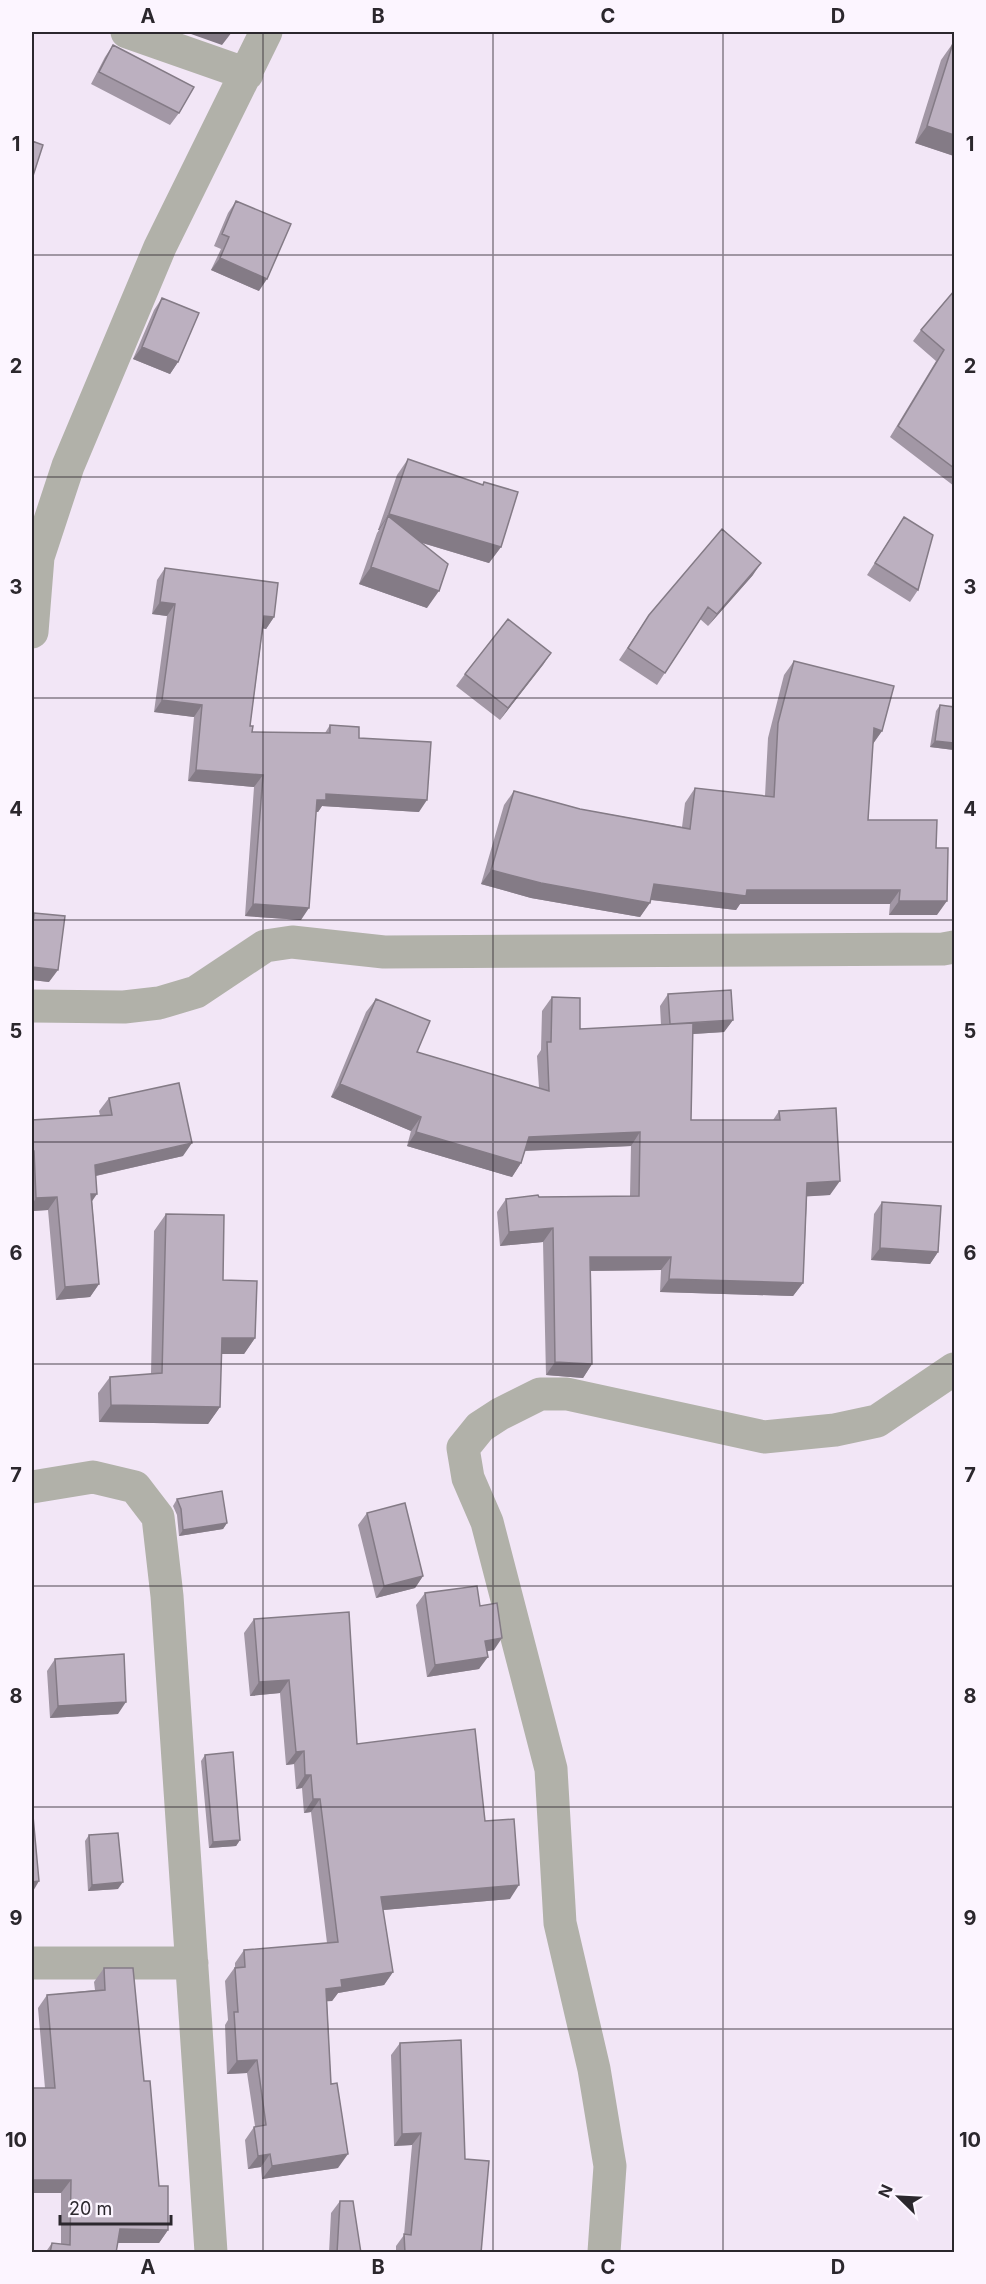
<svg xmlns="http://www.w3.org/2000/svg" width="986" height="2284" viewBox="0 0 986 2284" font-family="Inter,sans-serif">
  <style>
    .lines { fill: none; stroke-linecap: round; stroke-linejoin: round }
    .minor { stroke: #b1b1a9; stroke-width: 33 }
    .wall { fill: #a297a5 }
    .shaded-wall { fill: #847b86 }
    .building { fill: #bcb0c0; stroke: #847b86; stroke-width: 1.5 }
    .grid { fill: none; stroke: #2b272d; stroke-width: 1.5; stroke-opacity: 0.55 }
    .neatline { fill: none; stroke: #2b272d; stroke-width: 2 }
    .grid-label { font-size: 20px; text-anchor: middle; font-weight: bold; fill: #2b272d }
  </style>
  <rect width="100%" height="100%" fill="#f2e6f6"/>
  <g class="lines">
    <!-- minor -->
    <path class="minor" d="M127,32l120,42
      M32,632l6,-75 30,-91 92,-219 106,-215
      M32,1006l92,1 35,-4 37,-11 69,-46 27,-4 92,10 559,-3 11,-2
      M32,1487l61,-10 42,10 23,30 9,79 44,656
      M32,1963h160
      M604,2252l6,-86 -16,-97 -34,-146 -9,-154 -64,-247 -19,-44 -5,-30 17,-21 20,-13 40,-20h27l197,43 71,-7 42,-9 77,-52"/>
  </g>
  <!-- wall -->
  <path class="wall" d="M953,43h1v113l-39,-13 26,-83z
    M113,45l66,68 -9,12 -79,-41 14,-27z
    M236,201l23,90 -48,-21 10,-21 -7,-3 14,-33z
    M954,291v195l-64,-49 46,-76 -23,-20 8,-11z
    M162,298l16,64 -8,12 -37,-15 21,-49z
    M408,459l74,26 2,-3 17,65 -12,16 -67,-20 5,65 -68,-24 18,-51 2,-3h-1l19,-55z
    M904,517l14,73 -8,12 -43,-27z
    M165,568l109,49 -8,12 -3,-1 -13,98 2,6 73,1 5,-8 29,13 60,74 -97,-6 -4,6h-2l-15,108 -56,-4 9,-129 -66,-6 6,-64 -40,-5 13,-96 -15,-2 5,-34z
    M753,575l-45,51 -8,-7 -43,66 -38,-25 30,-45z
    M551,653l-51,67 -44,-34 9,-12z
    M794,661l88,70 -9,13 -5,76 69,95h-48l1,-11h-150l-4,6 -85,-10 -11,17 -109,-19 -50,-14 23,-79 10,-14 66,18 102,18 3,-24 10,-15 70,8 3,-58 16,-63z
    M940,705l14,45 -24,-3 6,-36z
    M34,913l15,69 -17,-2v-63z
    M668,994l65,26 -9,12 -31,2 -2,86h82l6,-9 51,84 -23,1 -4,87 -10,13 -133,-4 1,-22 -70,1 1,93 -9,14 -37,-3 -3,-133 -43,4 -3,-34 9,-13 124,-3 1,-50 -106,5 -4,12 -9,14 -105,-31 4,-15 -80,-34 35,-85 10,-13 41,53 122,36 -2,-32 4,-6 1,-39 10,-14 28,32 81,-4 -1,-19z
    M109,1098l74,58 -87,20 -4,25 7,83 -9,13 -34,3 -8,-90 -16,1v-91l68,-4 -1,-5z
    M882,1202l56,50 -8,12 -59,-4 3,-46z
    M166,1214l57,66 32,58 -11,16h-23l-1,53 -12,17 -109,-2 -1,-29 12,-16 41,-3 3,-143z
    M177,1499l50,24 -4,6 -44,7 -2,-21 -4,-9z
    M367,1513l56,63 -8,12 -39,10 -18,-73z
    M425,1593l55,13 14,44 -7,1 -8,18 -52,8 -11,-72z
    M254,1619l103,125 128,77 25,78 -127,11 10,62 -9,13 -46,8 -6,8h-5l4,83 7,84 -76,11 -1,-12 -13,2 -3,-29 9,-13 1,-1 -8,-53 -20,1 -2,-49 3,-5 -3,-39 10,-14v-4l9,-13 83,-7 -16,-131 -7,1 -2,-25 -6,1 -2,-25 -8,1 -6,-72 -30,3 -6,-63z
    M55,1659l63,55 -68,4 -3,-47z
    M205,1755l35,85 -4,6 -27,2 -8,-87z
    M89,1835l29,54 -30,2 -3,-50z
    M104,1968l40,113 15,105 9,44 -9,13h-41l-2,10h-71l7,-10 9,1v-51l-16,-105 -7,-80 9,-13 48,-5 -1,-8z
    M400,2043l65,116 16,94h-85v-7l8,-11 8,-90 -18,1 -3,-91z
    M340,2201l21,52h-32l2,-40z"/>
  <!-- shaded-wall -->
  <path class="shaded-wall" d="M192,32h40l-10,13 -31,-11z
    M927,126l27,9v21l-39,-13z
    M220,258l47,21 -8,12 -48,-21z
    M142,347l36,15 -8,12 -37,-15z
    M389,514l112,33 -12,16 -106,-32 5,-15 -9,14h-1z
    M761,563l-8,12 -45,51 9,-12z
    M371,567l68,24 -12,17 -68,-24z
    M160,602l15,2 -8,12 -15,-2z
    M264,616l10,1 -8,12 -10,-2z
    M551,653l-8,12 -43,55 8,-12z
    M162,700l40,5 -8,12 -40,-5z
    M874,728l8,3 -10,14z
    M935,741l19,2v7l-24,-3z
    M196,770l67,5 -9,12 -66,-6z
    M326,794l101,6 -8,12 -97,-6 -4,6h-9l8,-12z
    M491,870l159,33 -10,14 -109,-19 -50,-14z
    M654,884l93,6h153l-10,14h-150l-4,6 -92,-11z
    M899,901h48l-10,14h-48z
    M253,904l56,4 -8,12 -56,-4z
    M32,967l26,3 -9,12 -17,-2z
    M733,1020l-9,12 -62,4 9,-11z
    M340,1084l81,33 -10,14 -80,-34z
    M416,1132l105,31 -9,14 -105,-31z
    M640,1132l-9,14 -111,5 9,-14z
    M192,1143l-9,13 -97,22 9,-13z
    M840,1181l-10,14 -32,2 9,-14z
    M91,1194h6l-9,13z
    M57,1197l-9,13 -16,1v-6l4,-7z
    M553,1228l-10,14 -43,4 9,-14z
    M880,1248l58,4 -8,12 -59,-4z
    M590,1257h81l-10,13 -80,1z
    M669,1279l134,4 -10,13 -133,-4z
    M99,1284l-9,13 -34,3 9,-13z
    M222,1338h33l-11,16h-34z
    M555,1362l37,2 -9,14 -37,-3z
    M111,1405l109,2 -12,17 -109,-2z
    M227,1523l-4,6 -44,7 4,-6z
    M423,1576l-8,12 -39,10 8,-12z
    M502,1638l-8,12 -17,3 8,-12z
    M488,1657l-9,12 -52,8 8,-12z
    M289,1680l-9,13 -30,3 9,-14z
    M126,1702l-8,12 -68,4 8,-12z
    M304,1751l-10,13 -8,1 10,-13z
    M305,1775h6l-9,13 -6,1z
    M313,1799h7l-9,13 -7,1z
    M240,1840l-4,6 -27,2 4,-6z
    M39,1881l-7,12v-11z
    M123,1882l-5,7 -30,2 4,-6z
    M519,1885l-9,14 -138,12 9,-14z
    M393,1972l-9,13 -46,8 -6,8 -15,1 9,-13 15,-9z
    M257,2060l-10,13 -20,1 10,-13z
    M421,2133l-9,12 -18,1 8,-12z
    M270,2154l-9,13 -13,2 10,-13z
    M348,2154l-10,14 -76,11 10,-13z
    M32,2180h39l-10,13h-29z
    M120,2229l48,1 -9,13h-49z"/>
  <!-- building -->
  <path class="building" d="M953,43h1v92l-27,-9z
    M113,45l81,42 -15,26 -80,-41z
    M32,141l11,4 -11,34z
    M236,201l55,23 -24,55 -47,-21 9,-21 -7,-3z
    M954,291v177l-56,-42 46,-76 -23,-20z
    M162,298l37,15 -21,49 -36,-15z
    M408,459l75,26 1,-3 34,10 -17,55 -112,-33z
    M388,516l60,48 -9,27 -68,-24z
    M904,517l29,18 -15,55 -43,-27z
    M722,529l39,34 -44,51 -9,-7 -43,66 -37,-25 21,-33z
    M165,568l113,15 -4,34 -10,-1 -14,110h3l-1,6 78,1v-8l29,2v11l72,4 -4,58 -101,-6v6h-9l-8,108 -56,-4 10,-129 -67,-5 6,-65 -40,-5 13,-96 -15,-2z
    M508,619l43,34 -43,55 -43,-34z
    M794,661l100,25 -12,45 -8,-3 -6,92h69l-1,28h12l-1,53h-48l1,-11h-153l-1,6 -92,-12 -4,19 -109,-20 -50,-13 23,-79 66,18 110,20 5,-41 79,9 4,-74z
    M940,705l14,2v36l-19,-2z
    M34,913l31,3 -7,54 -26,-3v-32z
    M731,990l2,30 -63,4 -2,-30z
    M552,997l28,1v31l113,-6 -2,97h89l-1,-9 57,-3 4,73 -33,2 -4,100 -134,-4 2,-22h-81l2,107 -37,-2 -2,-134 -44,4 -3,-33 32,-4 1,2 100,-1 1,-64 -111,5 -8,26 -105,-31 5,-15 -81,-33 36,-85 54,22 -13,31 132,39 -2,-49h4z
    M179,1083l13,60 -97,22 2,29h-6l8,90 -34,3 -8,-90 -21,1 -2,-47h-2v-31l80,-5 -3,-17z
    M882,1202l59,4 -3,46 -58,-4z
    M166,1214l58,1 -1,65 34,1 -2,57h-33l-2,69 -109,-2 -1,-28 52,-4z
    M222,1491l5,32 -44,7 -2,-21 -4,-10z
    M405,1503l18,73 -39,10 -17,-73z
    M477,1586l3,20 17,-3 5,35 -17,3 3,16 -53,8 -10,-72z
    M349,1612l8,132 118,-15 10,92 29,-2 5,66 -138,12 12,75 -52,8 1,7 -16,2 5,95 6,-1 11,71 -76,12 -2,-12 -12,2 -4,-29 12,-2 -9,-65 -20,1 -3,-49h4l-3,-44 10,-1 -1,-17 94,-8 -18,-143h-7l-2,-24h-6l-1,-24 -8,1 -7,-72 -30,2 -5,-63z
    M32,1615l1,24h-1z
    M124,1654l2,48 -68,4 -3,-47z
    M233,1752l7,88 -27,2 -8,-87z
    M32,1805l7,76 -7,1z
    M118,1833l5,49 -31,3 -3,-50z
    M104,1968h29l11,113h6l9,105h9v44l-48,-1 -4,24h-66l2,-10 18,2 1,-65h-39v-92h23l-8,-93 58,-5z
    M461,2040l4,119 24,2 -8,92h-76l-1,-19 7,1 10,-102 -19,1 -2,-91z
    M340,2201h13l8,52h-24z"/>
  <!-- grid -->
  <path class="grid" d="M263,32v2220M493,32v2220M723,32v2220M32,255h922M32,477h922M32,698h922M32,920h922M32,1142h922M32,1364h922M32,1586h922M32,1807h922M32,2029h922"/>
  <!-- border -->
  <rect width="986" height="2284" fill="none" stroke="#fcf5ff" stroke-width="66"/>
  <!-- north arrow -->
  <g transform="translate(899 2197) rotate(294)" stroke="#fcf5ff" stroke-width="4.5" paint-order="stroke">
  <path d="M0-4.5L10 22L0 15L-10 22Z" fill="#2b272d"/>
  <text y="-9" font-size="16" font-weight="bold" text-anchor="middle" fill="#2b272d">N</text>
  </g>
  <!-- scale -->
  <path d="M60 2215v9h111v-9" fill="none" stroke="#2b272d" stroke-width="3"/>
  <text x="69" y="2215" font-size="18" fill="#2b272d" stroke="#fcf5ff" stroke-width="4.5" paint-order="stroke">20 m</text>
  <rect x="33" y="33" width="920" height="2218" class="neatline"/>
  <g class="grid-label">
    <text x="148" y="23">A</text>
    <text x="378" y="23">B</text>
    <text x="608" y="23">C</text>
    <text x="838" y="23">D</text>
    <text x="16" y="151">1</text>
    <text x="970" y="151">1</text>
    <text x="16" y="373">2</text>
    <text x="970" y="373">2</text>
    <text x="16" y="594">3</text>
    <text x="970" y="594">3</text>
    <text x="16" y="816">4</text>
    <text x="970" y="816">4</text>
    <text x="16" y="1038">5</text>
    <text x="970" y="1038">5</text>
    <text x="16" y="1260">6</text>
    <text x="970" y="1260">6</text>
    <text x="16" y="1482">7</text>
    <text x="970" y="1482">7</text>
    <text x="16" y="1703">8</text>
    <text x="970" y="1703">8</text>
    <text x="16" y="1925">9</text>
    <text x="970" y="1925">9</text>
    <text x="16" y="2147">10</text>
    <text x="970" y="2147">10</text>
    <text x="148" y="2274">A</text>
    <text x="378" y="2274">B</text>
    <text x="608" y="2274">C</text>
    <text x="838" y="2274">D</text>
  </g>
</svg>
